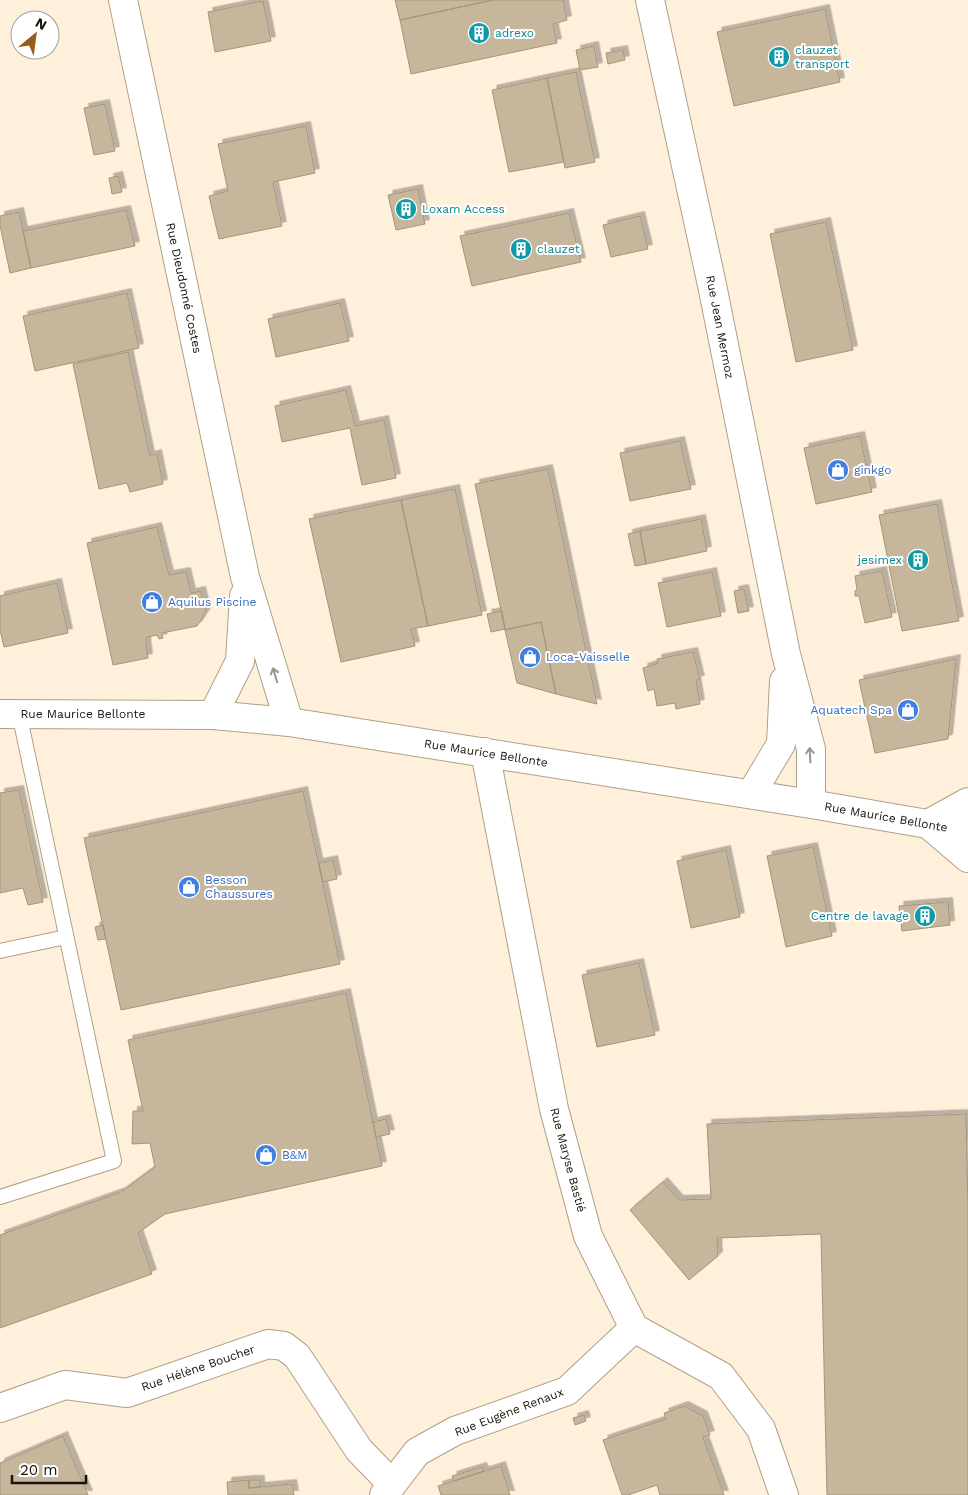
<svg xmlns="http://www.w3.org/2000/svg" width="968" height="1495" viewBox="0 0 968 1495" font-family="'Work Sans',sans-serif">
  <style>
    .building { fill: #c6b69c; stroke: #a3947b; filter: url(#shadow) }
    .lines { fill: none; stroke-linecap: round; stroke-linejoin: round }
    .lane-casing { stroke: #b0a087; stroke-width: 16 }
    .street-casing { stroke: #b0a087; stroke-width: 30 }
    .lane { stroke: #fff; stroke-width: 14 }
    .street { stroke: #fff; stroke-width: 28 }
    .oneway { stroke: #989591 }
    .labels { text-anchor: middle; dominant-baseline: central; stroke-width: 4; stroke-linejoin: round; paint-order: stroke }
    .culture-label { font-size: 12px; fill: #0d838f; stroke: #fff; text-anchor: start }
    .street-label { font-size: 12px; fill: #1a140b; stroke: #fff }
    .shop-label { font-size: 12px; fill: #366cbe; stroke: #fff; text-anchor: start }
  </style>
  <defs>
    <filter id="shadow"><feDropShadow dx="4.5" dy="-4.5" stdDeviation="0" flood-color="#0004"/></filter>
  </defs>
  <rect width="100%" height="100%" fill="#fef0db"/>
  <!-- building -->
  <path class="building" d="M395,0h98l-93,20z
    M493,0h70l4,20 -14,4 4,19 -146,31 -11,-54z
    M263,1l8,40 -56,11 -7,-40z
    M825,9l15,73 -106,24 -17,-74z
    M594,46l4,21 -18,3 -4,-20z
    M623,50l2,10 -17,4 -2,-11z
    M576,72l19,90 -30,6 -18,-90z
    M547,78l17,84 -55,10 -17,-82z
    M105,104l10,47 -21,4 -10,-47z
    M306,126l9,47 -42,9 9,44 -63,13 -10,-43 19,-5 -10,-47z
    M118,176l4,16 -10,2 -3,-16z
    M418,189l7,35 -29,6 -8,-35z
    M126,210l9,36 -104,22 -8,-37z
    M19,212l12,56 -21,5 -10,-48v-9z
    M569,213l12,49 -109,24 -12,-50z
    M640,216l8,33 -37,8 -8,-32z
    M826,222l27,128 -57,12 -26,-128z
    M127,293l12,55 -104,23 -12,-55z
    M340,303l9,38 -73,16 -8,-38z
    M128,352l22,104 7,-2 6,30 -33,8 -3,-9 -28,6 -26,-125z
    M346,390l9,36 29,-6 12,58 -34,7 -12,-57 -68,14 -7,-36z
    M860,436l12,56 -56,12 -12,-56z
    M680,441l11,48 -61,12 -10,-48z
    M548,469l49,235 -41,-10 -15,-72 -36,8 -30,-146z
    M455,489l27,126 -54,11 -27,-126z
    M401,500l27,126 -17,3 4,17 -74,16 -32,-143z
    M937,504l22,117 -57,10 -23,-116z
    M701,519l6,32 -61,13 -6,-33z
    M157,527l12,48 17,-3 5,21 10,-2 5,21 -9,14 -35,7 1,5 -4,1 -2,-4 -10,2v4l-1,1 2,16 -35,7 -26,-122z
    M640,531l6,33 -11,2 -7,-32z
    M882,571l10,46 -27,6 -6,-27h-4v-5l2,-1 -2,-14z
    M712,572l9,44 -54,11 -9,-44z
    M57,583l11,50 -64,14 -4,-17v-34z
    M744,589l5,22 -11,2 -4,-22z
    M502,611l3,18 -14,3 -4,-18z
    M541,622l15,72 -39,-11 -12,-53z
    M693,652l7,28h-4l4,24 -24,5 -1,-6 -18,3 -3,-17 -6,2 -5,-23 15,-5 -1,-4z
    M956,659l-8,80 -73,14 -16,-73z
    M19,790l24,112 -15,3 -5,-17 -23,5v-100z
    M303,791l37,173 -219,46 -37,-172z
    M813,847l19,89 -46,11 -19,-91z
    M726,850l14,67 -49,11 -14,-67z
    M333,860l4,19 -14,3 -4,-19z
    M948,902l2,23 -48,6 -3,-25z
    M103,925l3,14 -8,1 -3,-13z
    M639,963l16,72 -58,12 -15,-72z
    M346,993l36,173 -217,48 -27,19 14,41 -152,54v-93l121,-43 34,-25 -5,-24 -18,1 1,-33h10l-15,-71z
    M966,1114l2,94v287h-141l-6,-261 -104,4 1,18 -29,24 -59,-70 33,-28 16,18 32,-1 -4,-75z
    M386,1119l4,15 -14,3 -3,-15z
    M684,1406l19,10 7,19 -7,2 21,58h-64l-3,-10 -29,10h-6l-19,-55 63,-21 -2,-6z
    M584,1415l2,6 -11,4 -2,-7z
    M63,1436l25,59h-88v-32z
    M501,1466l9,29h-69l-3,-9z
    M482,1467l2,4 -30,10 -2,-5z
    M249,1480h11v7l-11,1z
    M249,1480v8l43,-4 2,11h-66l-1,-13z"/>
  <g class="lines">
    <!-- lane casing -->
    <g class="lane-casing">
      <path id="lane" d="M0,951l66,-14
        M0,1197l114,-36 -95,-448"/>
    </g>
    <!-- street casing -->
    <g class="street-casing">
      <path id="street" d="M123,0l122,577 44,145
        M650,0l62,285 74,369 25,95v55
        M0,714l213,1 76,7 522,82 157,27
        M213,715l27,-54 4,-65
        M485,752l69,357 34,127 46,92 87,48 40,53 23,66
        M751,794l30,-50 3,-63
        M968,802l-40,22 40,34
        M0,1408l65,-23 62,8 141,-49 16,2 13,10 62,94 33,34
        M384,1495l33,-43 38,-21 112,-40 67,-63"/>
    </g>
    <!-- lane -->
    <use href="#lane" class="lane"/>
    <!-- street -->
    <use href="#street" class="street"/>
  </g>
  <!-- one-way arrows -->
  <defs><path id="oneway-shaft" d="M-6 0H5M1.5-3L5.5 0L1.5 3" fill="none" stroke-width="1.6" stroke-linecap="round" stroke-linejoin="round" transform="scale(1.25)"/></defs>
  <g class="oneway">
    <use href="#oneway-shaft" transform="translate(275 675) rotate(-107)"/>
    <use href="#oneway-shaft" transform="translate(810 755) rotate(-93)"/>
  </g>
  <!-- icons -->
  <defs>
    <g id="building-disc" transform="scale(1.125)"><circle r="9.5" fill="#0f9aa8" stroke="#fff"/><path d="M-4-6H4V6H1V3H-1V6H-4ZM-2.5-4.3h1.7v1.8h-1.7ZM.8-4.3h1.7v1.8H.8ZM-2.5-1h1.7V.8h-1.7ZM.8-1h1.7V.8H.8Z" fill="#fff"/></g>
    <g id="shop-disc" transform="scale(1.125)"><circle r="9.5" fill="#3f7fe0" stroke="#fff"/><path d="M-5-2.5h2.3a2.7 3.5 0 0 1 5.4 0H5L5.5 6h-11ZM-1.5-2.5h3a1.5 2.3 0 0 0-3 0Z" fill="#fff"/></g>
  </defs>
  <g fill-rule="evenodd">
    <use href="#building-disc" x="479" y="33"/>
    <use href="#building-disc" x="779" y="57"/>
    <use href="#building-disc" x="406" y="209"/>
    <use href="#building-disc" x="521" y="249"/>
    <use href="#shop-disc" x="838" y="470"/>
    <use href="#building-disc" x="918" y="560"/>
    <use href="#shop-disc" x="152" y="602"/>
    <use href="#shop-disc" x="530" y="657"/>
    <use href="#shop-disc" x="908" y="710"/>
    <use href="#shop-disc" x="189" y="887"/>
    <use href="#building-disc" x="925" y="916"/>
    <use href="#shop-disc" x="266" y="1155"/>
  </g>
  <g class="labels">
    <!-- culture labels -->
    <g class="culture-label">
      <text x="495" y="33">adrexo</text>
      <text x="795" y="50">clauzet<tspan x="795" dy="14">transport</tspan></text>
      <text x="422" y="209">Loxam Access</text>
      <text x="537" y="249">clauzet</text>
      <text x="902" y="560" text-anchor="end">jesimex</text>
      <text x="909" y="916" text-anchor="end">Centre de lavage</text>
    </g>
    <!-- street labels -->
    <g class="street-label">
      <text transform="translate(184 288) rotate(78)">Rue Dieudonné Costes</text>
      <text transform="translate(720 327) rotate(79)">Rue Jean Mermoz</text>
      <text x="83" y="714">Rue Maurice Bellonte</text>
      <text transform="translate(486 753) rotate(9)">Rue Maurice Bellonte</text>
      <text transform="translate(886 817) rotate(10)">Rue Maurice Bellonte</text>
      <text transform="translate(568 1160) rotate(75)">Rue Maryse Bastié</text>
      <text transform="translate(198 1368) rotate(-19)">Rue Hélène Boucher</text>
      <text transform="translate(509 1412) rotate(-21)">Rue Eugène Renaux</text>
    </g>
    <!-- shop labels -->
    <g class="shop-label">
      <text x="854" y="470">ginkgo</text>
      <text x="168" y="602">Aquilus Piscine</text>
      <text x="546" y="657">Loca-Vaisselle</text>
      <text x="892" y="710" text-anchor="end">Aquatech Spa</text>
      <text x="205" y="880">Besson<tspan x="205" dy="14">Chaussures</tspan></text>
      <text x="282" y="1155">B&amp;M</text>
    </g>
  </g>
  <!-- north arrow -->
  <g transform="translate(35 35) rotate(29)"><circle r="24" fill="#ffffff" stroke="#a3a19d"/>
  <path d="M0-4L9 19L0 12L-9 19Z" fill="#965c1a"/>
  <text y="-8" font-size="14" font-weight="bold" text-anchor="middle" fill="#1a140b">N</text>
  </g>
  <!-- scale -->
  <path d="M12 1475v8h74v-8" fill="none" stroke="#1a140b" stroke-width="2.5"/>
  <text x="20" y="1475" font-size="15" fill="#1a140b" stroke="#ffffff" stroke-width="4" paint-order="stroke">20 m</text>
</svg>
